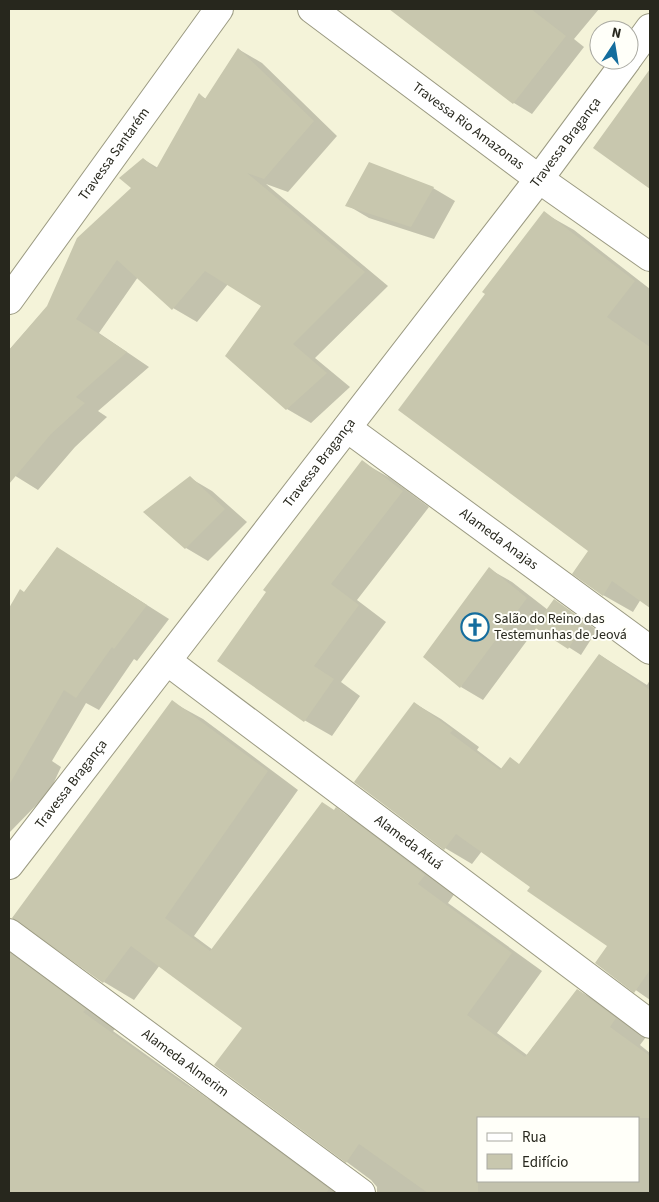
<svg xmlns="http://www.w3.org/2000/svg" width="659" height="1202" viewBox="0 0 659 1202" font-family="'Source Sans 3',sans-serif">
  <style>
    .shadow { fill: #0003; fill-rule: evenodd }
    .building { fill: #c8c7ae }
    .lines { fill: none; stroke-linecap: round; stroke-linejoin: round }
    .minor-casing { stroke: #9b9a82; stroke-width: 30 }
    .minor { stroke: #fff; stroke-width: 28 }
    .labels { text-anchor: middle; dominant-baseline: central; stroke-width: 4; stroke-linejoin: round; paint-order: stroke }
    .street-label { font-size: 14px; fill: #27271d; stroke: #fffff9 }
    .poi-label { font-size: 14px; fill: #27271d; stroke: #fffff9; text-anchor: start }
  </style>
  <rect width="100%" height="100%" fill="#f4f3d9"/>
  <!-- shadow -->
  <path class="shadow" d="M424,9h175l-25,30 10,8 -52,67 -18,-11 -100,-76 12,-16z
    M238,49l24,14 75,73 -49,56 -22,-8 122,102 -73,72 35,29 -39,36 -24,-14 -60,-53 35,-50 -34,-22 -31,38 -24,-14 -35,-31 -39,56 50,34 -51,44 9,6 -32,30 -37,43 -29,-18v-122l39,-44 85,-118 10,-29 15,9 42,-73 6,4z
    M646,78l4,3v106l-55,-39z
    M433,188l22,13 -21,38 -65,-21 -22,-13z
    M544,213l30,17 76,59v317l-9,-7 -8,13 -30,-17 -13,-44 -104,-257z
    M362,462l28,16 39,29 -72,93 29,22 -45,60 19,14 -28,40 -28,-16 -86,-59z
    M190,478l22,13 35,31 -39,39 -22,-13z
    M57,548l112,71 -32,42 -3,-2 -35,51 -13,-7 -34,58 9,6 -11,24 -41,42v-222l11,-20 4,2z
    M489,569l23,13 36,28 6,-9 43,29 -16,25 -44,-28 -54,73 -22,-13z
    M600,655l47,30 3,-5v320l-53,-37 12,-17 -77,-60 -50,-35 -10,13 -27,-16 -31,-145 27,16 38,28 -2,3 25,19 8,-10 10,6z
    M172,702l31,17 95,71 -104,146 19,14 123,-141 31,18 88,66 -7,10 94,68 -45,62 30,22 51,-65 30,18 38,29 -6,8 10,8v140h-273v-6l-6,-7 -155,-115 28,-37 -84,-63 -26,35 -30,-18zM478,1118h160v63h-160z
    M9,950l18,11 89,67 -3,3 95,68 19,11 113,83h-331v-75l9,-10 -9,-7z"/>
  <!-- building -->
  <path class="building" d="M389,9h142l35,27 -53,68z
    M238,48l76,73 -50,58 -17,-6 118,99 -72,72 34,29 -41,37 -61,-54 36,-50 -56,-35 -33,39 -55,-50 -41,59 51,33 -51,45 9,6 -34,31 -42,50v-134l38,-44 30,-68 54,-50 -12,-10 24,-20 13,11 43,-76 6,6z
    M650,69v120l-57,-41z
    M369,162l65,25 -23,40 -66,-21z
    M544,211l91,70 -28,36 43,30v261l-38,-27 -9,15 -31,-22 16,-23 -190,-141 87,-116 -3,-2z
    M362,460l41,31 -72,93 28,21 -45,61 20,13 -30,43 -87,-61 49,-69 -3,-2z
    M190,476l35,33 -40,40 -42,-37z
    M57,547l90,58 -33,44 -2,-2 -36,51 -12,-8 -55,95v-177l11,-19 4,3z
    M489,567l38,31 -67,90 -37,-31z
    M554,599l32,23 -18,27 -34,-22z
    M599,654l51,36v280l-16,23 -39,-30 12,-17 -80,-55 3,-4 -74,-53 -12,16 -90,-68 60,-80 39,28 -3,3 50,37 10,-13 9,7z
    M172,700l96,71 -103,147 45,33 112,-149 12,8 2,-3 89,68 -7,9 94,69 -45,62 58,42 52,-68 39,29 -6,9 40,29v62h-172v75h-50l-69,-49 -13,19 -132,-98 28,-37 -111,-82 -28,37 -91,-65z
    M9,952l77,57 -3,3 103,74 10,4 133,99 -3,4h-317z"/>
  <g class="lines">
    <!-- minor casing -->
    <g class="minor-casing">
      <g id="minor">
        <path id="s1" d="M312,9l227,170 111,78"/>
        <path d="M629,57l21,-29"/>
        <path id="s2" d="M9,300l210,-291"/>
        <path id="s3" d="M347,428l303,222"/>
        <path id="s4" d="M167,661l483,363"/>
        <path id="s5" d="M9,865l530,-686 88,-119"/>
        <path id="s6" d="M9,933l352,260"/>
      </g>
    </g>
    <!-- minor -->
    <use href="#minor" class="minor"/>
  </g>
  <!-- icons -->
  <defs>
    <g id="church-ring" transform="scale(1.4375)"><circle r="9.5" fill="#fffff9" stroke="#146d9d" stroke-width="1.5"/><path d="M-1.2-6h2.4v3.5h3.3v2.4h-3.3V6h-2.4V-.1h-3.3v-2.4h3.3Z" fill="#146d9d"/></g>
  </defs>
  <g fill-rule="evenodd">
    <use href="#church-ring" x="475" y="627"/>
  </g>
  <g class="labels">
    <!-- street labels -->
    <g class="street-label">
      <text stroke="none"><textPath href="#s1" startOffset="195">Travessa Rio Amazonas</textPath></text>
      <text stroke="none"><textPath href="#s5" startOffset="912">Travessa Bragança</textPath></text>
      <text stroke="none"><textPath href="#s2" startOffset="180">Travessa Santarém</textPath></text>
      <text stroke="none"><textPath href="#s5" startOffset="508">Travessa Bragança</textPath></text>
      <text stroke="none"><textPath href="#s3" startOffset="188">Alameda Anajas</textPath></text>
      <text stroke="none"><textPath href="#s5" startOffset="102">Travessa Bragança</textPath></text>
      <text stroke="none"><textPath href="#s4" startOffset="302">Alameda Afuá</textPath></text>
      <text stroke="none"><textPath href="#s6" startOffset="219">Alameda Almerim</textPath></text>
    </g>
    <!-- poi labels -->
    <g class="poi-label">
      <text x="494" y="619">Salão do Reino das<tspan x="494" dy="16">Testemunhas de Jeová</tspan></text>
    </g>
  </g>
  <!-- border -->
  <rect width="659" height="1202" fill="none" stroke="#27271d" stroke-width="20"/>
  <!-- legend -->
  <rect x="477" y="1117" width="162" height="65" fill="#fffff9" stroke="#a9a9a1"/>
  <rect x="487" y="1133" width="25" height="8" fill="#ffffff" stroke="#a9a9a1"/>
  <text x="522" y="1142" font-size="15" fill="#27271d">Rua</text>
  <rect x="487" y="1154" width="25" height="15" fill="#c8c7ae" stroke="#a9a9a1"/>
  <text x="522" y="1167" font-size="15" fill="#27271d">Edifício</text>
  <!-- north arrow -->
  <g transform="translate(614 45) rotate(12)"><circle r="24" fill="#fffff9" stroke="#a9a9a1"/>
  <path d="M0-4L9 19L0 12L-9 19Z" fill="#146d9d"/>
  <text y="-8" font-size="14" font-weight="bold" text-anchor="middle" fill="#27271d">N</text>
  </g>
</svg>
